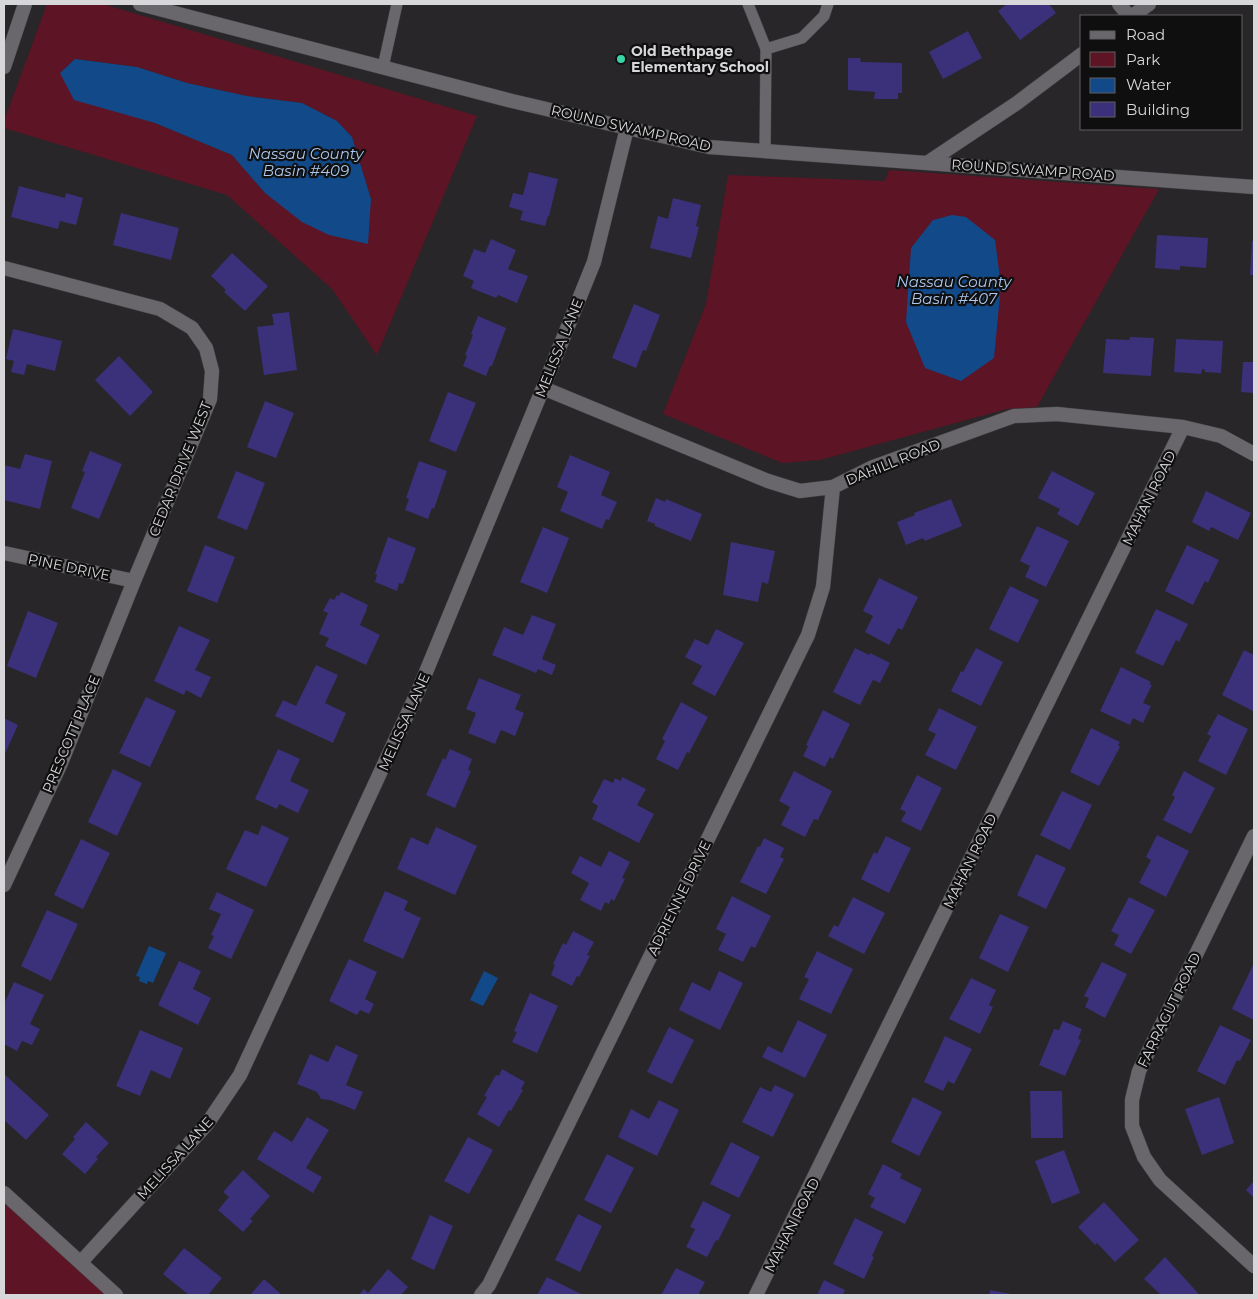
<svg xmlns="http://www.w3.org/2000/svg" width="1258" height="1299" viewBox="0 0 1258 1299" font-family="Montserrat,sans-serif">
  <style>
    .green { fill: #5d1425; fill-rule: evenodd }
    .water { fill: #124989 }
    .building { fill: #3a317a }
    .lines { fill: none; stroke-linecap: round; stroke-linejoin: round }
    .service-casing { stroke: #444345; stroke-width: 12 }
    .minor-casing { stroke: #444345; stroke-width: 15 }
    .secondary-casing { stroke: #444345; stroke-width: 15 }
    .service { stroke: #69676b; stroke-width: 11 }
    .minor { stroke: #69676b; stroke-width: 14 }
    .secondary { stroke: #69676b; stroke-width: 14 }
    .poi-dot { fill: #38d4a5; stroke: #100f10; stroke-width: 2 }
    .labels { text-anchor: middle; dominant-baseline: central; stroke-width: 4.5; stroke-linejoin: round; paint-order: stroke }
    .poi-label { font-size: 14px; font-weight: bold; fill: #d7d6d8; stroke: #100f10; text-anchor: start }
    .street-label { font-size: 14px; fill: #d7d6d8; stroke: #100f10 }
    .water-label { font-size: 15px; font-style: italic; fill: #acc8ed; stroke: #100f10 }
  </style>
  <rect width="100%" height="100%" fill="#282629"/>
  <!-- green -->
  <path class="green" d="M47,4h56l374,112 -100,239 -45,-66 -105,-94 -223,-67v-7zM75,59l62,8 50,16 60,13 55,7 35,18 15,16 19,62 -106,-6 -33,-38 -77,-32 -95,-50z
    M889,170l270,19 -122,218 -30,2 -187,51 -38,3 -119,-49 43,-110 22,-129 157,6z
    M4,1193l110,102h-110z"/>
  <!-- water -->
  <path class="water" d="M75,59l62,8 50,16 60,13 55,7 35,18 15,16 19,62 -3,45 -39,-9 -27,-13 -37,-29 -33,-38 -77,-32 -81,-23 -14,-27z
    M952,215l14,2 29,23 6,45 -7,73 -33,23 -36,-13 -19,-46 5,-74 22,-28z
    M149,946l17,7 -13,30 -5,-2 -1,3 -8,-3 1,-4 -4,-1z
    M484,971l14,7 -15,28 -13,-6z"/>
  <!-- building -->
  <path class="building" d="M1007,4h42l7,9 -36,27 -22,-29z
    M968,31l14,27 -39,21 -14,-27z
    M848,58h12l1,4 41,1v30h-4v6h-24l1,-7 -27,-2z
    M529,172l29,7 -9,37h-1l-3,10 -25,-6 3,-9 -14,-4 4,-14 10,2z
    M19,186l46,12 1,-5 17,5 -7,27 -16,-4 -2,8 -47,-12z
    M673,198l28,7 -5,21 3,1 -8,31 -41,-10 8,-32 10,3z
    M121,213l58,15 -8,32 -58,-15z
    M1157,235l51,3 -2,30 -26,-2v4l-25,-2z
    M491,239l25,11 -8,19 20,7 -11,27 -19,-8 -2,3 -25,-10 3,-7 -11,-5 11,-27 11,4z
    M1252,241h2v34h-4z
    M232,253l36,33 -23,25 -21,-19 2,-2 -15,-14z
    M634,304l26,11 -14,36 -3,-1 -7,18 -24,-10z
    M289,312l8,58 -33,5 -7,-48 17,-2 -2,-11z
    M478,316l28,12 -14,38h-2l-4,10 -23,-10 4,-10 -2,-1 8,-20 -2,-1z
    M13,329l49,12 -7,30 -28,-7 -3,11 -13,-3 3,-11 -8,-2z
    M1130,337l24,1 -3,38 -48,-3 3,-34 23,1z
    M1176,339l47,2 -2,32 -16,-1v-2l-3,-1 -1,5 -27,-2z
    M119,356l34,36 -23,24 -35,-36z
    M1243,362h11v31l-13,-1z
    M448,392l28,11 -20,49 -27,-11z
    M265,401l29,12 -18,45 -29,-11z
    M90,451l32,13 -23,55 -28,-11 14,-36 -3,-1z
    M25,454l27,7 -12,48 -36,-9v-35l16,4z
    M570,455l40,17 -9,23 16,7 -8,18 -3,-1 -4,10 -42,-18 8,-19 -11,-5z
    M419,461l28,10 -13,38 -2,-1 -4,11 -23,-9 4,-11 -3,-1z
    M236,471l29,12 -18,47 -30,-12z
    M1052,471l43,22 -17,33 -21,-12 3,-5 -22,-11z
    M1206,491l45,22 -13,27 -27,-13 -2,4 -17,-9z
    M656,498l9,4 1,-3 36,15 -11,27 -36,-15v-2l-8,-3z
    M951,499l11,27 -37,15 -2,-3 -17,7 -9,-23 18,-7 -1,-2z
    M1037,526l32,15 -23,46 -21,-10 5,-11 -10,-5z
    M543,527l26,11 -22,55 -27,-11z
    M388,537l28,11 -13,36 -4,-1 -2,8 -22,-9 2,-7 -2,-1z
    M731,542l44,9 -7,33 -6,-2 -4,20 -35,-7z
    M205,545l30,12 -18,46 -30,-12z
    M1187,545l32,15 -11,23 -3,-2 -12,24 -28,-14z
    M879,578l39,19 -16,33 -4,-2 -9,17 -24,-13 8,-16 -10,-5z
    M1010,586l29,14 -21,43 -29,-14z
    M341,592l27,13 -2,4h1l-7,16 20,10 -14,30 -41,-19 4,-8 -10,-4 9,-21 -5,-2 7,-13 4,2 3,-5 2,1z
    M1156,609l32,15 -9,18 -3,-2 -13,26 -28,-13z
    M28,611l30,12 -22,55 -29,-12z
    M532,615l24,9 -14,35 14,6 -4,10 -14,-6 -2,4 -44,-18 12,-28 19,8z
    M179,626l31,14 -15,30 16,7 -10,21 -15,-8 -2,5 -30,-14z
    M716,629l28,14 -29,53 -23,-12 10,-18 -17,-9 10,-18 13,6z
    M855,648l14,7 1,-2 20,10 -10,20 -7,-3 -13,25 -27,-13z
    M976,648l27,14 -22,44 -30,-15 10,-20 2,1z
    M1244,650l10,5 -1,56 -31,-16z
    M316,665l22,10 -13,28 21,10 -13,30 -58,-27 8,-16 13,6z
    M1121,667l30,15 -2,2 3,1 -9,18 8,3 -8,17 -10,-5 -3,7 -30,-14z
    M479,678l42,17 -6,14 9,4 -9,23 -14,-6 -6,14 -27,-11 8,-20 -10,-4z
    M146,697l30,14 -26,56 -31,-14z
    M681,702l27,15 -19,36 -2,-1 -9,18 -22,-11 9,-18 -3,-2z
    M939,708l38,19 -21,43 -31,-15 11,-21 -8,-4z
    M823,710l27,14 -17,35 -3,-2 -5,10 -22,-11 5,-10 -2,-1z
    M1218,714l30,15 -22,46 -28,-14 13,-25 -4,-2z
    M4,718l14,7 -14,31z
    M1091,728l29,14 -2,3 2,2 -21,39 -29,-14z
    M278,749l22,10 -10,22 19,9 -11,23 -19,-9 -2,5 -22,-10z
    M450,749l22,10 -4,11 3,1 -16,37 -29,-13 17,-37 2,2z
    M113,769l29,14 -25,53 -29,-14z
    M794,771l38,20 -14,29 -4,-1 -9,18 -24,-12 9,-18 -11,-6z
    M1184,771l31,17 -24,46 -28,-14 12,-23 -3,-2z
    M917,775l25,13 -21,43 -20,-10 5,-9 -6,-3z
    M622,777l24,12 -9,16 17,9 -15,29 -47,-24 6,-13 -6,-4 12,-23 9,4 2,-5 6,3z
    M1062,791l30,14 -22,45 -30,-15z
    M262,825l27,13 -23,49 -40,-18 19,-39 13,5z
    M436,827l41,19 -22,49 -58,-26 14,-32 17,8z
    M1157,835l32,16 -23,46 -27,-14 12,-23 -5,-3z
    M886,836l25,12 -22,45 -28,-14 13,-27 3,2z
    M764,838l20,10 -4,9 4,2 -18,35 -26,-12 18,-36 2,1z
    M81,839l29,14 -27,56 -29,-14z
    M609,851l21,11 -8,16 3,1 -11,22 -3,-2 -2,5 -4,-2 -4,9 -21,-11 9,-17 -18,-10 9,-17 21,11z
    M1036,854l30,14 -20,41 -29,-14z
    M385,891l23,10 -4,9 17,8 -18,41 -40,-18z
    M217,892l37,18 -23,49 -23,-11 6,-12 -3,-1 10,-21 -12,-5z
    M732,896l39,20 -16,32 -4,-2 -8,16 -25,-12 8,-16 -10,-5z
    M853,897l32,16 -21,41 -36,-18 6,-11 4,2z
    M1129,897l26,13 -24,44 -17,-9 5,-10 -8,-4z
    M47,910l31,14 -27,57 -30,-15z
    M1000,914l29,13 -21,45 -29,-14z
    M573,931l21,11 -7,13 3,1 -11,21 -2,-1 -5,10 -21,-11 4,-10 -2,-1 10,-21 3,2z
    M817,951l36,18 -22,45 -32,-15 10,-20 -5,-2z
    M349,959l28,13 -12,27 9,5 -5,10 -9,-4 -3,5 -28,-14z
    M179,961l22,10 -8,18 18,9 -13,27 -40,-20z
    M1102,962l25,12 -22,44 -20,-11 4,-9 -5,-2z
    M1254,963v57l-22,-11z
    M719,971l24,12 -23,47 -41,-20 13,-28 18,9z
    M971,978l25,12 -7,15 4,2 -13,27 -31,-15z
    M14,982l30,13 -14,29 10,5 -8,16 -10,-4 -5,10 -13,-7v-40z
    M530,993l28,13 -21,47 -25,-11 5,-10 -3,-1z
    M798,1020l29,15 -22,43 -43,-21 6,-11 14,7z
    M1063,1021l19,8 -4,10 3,1 -16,36 -26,-11 15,-36 5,1z
    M1220,1025l31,15 -11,21 -3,-1 -12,25 -28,-14z
    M669,1027l25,13 -22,44 -25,-12z
    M140,1030l43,18 -13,31 -19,-9 -11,26 -24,-10z
    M945,1036l27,13 -18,35 -6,-3 -5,10 -19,-9z
    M336,1045l22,10 -12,30 17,7 -8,18 -25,-10 -9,-1 -4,-7 -20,-8 13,-30 18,8z
    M502,1069l23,13 -4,7 2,1 -12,21 -2,-1 -10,17 -22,-13 10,-17 -3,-1 12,-21 3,1z
    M4,1074l45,41 -23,25 -22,-20z
    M775,1085l19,9 -21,43 -31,-15 18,-35 11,5z
    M1030,1091h32l1,47h-32z
    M913,1097l29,15 -23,44 -28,-14z
    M1219,1097l15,46 -32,12 -17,-46z
    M659,1100l20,10 -22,46 -39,-19 13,-28 18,10z
    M307,1117l22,13 -23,38 16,9 -9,16 -56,-34 17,-28 18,11z
    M86,1122l23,21 -13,14 2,2 -13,15 -23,-20 13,-15 -2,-2z
    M468,1137l25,13 -24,44 -25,-13z
    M731,1142l29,15 -21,41 -29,-14z
    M1064,1150l16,43 -28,11 -17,-43z
    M607,1154l27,14 -23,45 -27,-13z
    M883,1164l19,10 -2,4 22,11 -17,35 -35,-17 5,-9 -7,-4z
    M243,1170l27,26 -20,23 3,2 -10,11 -25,-22 11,-13 -6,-5z
    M1254,1181v17l-8,-8z
    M703,1201l28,14 -13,26 -2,-1 -9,17 -21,-10 9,-18 -5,-2z
    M1104,1202l35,38 -24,22 -18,-19 -2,2 -17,-18z
    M578,1214l24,12 -22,46 -25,-12z
    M430,1215l23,11 -19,44 -23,-11z
    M855,1218l28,14 -11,24 2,1 -10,22 -31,-15z
    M184,1248l38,30 -14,17h-19l-26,-21z
    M1165,1257l33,36 -2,2h-35l-17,-16z
    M676,1268l29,14 -7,13h-37z
    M388,1269l20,18 -7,8h-42l5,-6 4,4z
    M547,1277l36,18h-46z
    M264,1279l18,16h-32z
    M824,1280l21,10 -2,5h-26z
    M990,1290l21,4v1h-22z"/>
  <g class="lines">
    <!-- service casing -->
    <g class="service-casing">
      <path id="service" d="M748,4l18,45 -1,102
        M766,49l36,-11 22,-22 4,-12
        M383,67l14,-63"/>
    </g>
    <!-- minor casing -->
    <g class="minor-casing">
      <path id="minor" d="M1119,4l10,12
        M1132,16l17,-12
        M4,67l21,-63
        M927,163l90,-60 65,-49
        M4,268l156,41 32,19 14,20 6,23 -2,28 -76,182 -73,182 -57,122
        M543,388l225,93 32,10 33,-4 40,-20 141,-51 43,-2 126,13 38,9 33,18
        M4,553l130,28
        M1254,836l-115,235 -7,29v26l12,31 16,23 94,86
        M4,1193l112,102
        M81,1262l126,-138 33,-49 179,-386 124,-301 51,-126 33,-134
        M481,1295l8,-10 319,-650 15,-48 10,-100
        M756,1295l427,-868"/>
    </g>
    <!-- secondary casing -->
    <g class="secondary-casing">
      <path id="secondary" d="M140,4l372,97 197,46 545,40"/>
    </g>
    <!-- service -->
    <use href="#service" class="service"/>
    <!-- minor -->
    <use href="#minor" class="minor"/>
    <!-- secondary -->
    <use href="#secondary" class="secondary"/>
  </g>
  <!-- markers -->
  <circle class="poi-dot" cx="621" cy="59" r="5"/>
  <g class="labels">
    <!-- poi labels -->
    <g class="poi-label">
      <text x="631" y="51">Old Bethpage<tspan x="631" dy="16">Elementary School</tspan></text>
    </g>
    <!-- street labels -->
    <g class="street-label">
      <text transform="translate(631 128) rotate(13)">ROUND SWAMP ROAD</text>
      <text transform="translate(1033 170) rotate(4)">ROUND SWAMP ROAD</text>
      <text transform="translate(559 348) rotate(-68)">MELISSA LANE</text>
      <text transform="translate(893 462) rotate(-22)">DAHILL ROAD</text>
      <text transform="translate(180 469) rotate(-68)">CEDAR DRIVE WEST</text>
      <text transform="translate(1149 498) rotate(-64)">MAHAN ROAD</text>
      <text transform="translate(69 567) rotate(12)">PINE DRIVE</text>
      <text transform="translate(404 722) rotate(-66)">MELISSA LANE</text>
      <text transform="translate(71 734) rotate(-67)">PRESCOTT PLACE</text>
      <text transform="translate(970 861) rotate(-64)">MAHAN ROAD</text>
      <text transform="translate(679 898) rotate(-64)">ADRIENNE DRIVE</text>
      <text transform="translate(1169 1010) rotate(-64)">FARRAGUT ROAD</text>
      <text transform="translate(175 1158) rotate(-48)">MELISSA LANE</text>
      <text transform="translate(792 1225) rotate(-63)">MAHAN ROAD</text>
    </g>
    <!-- water labels -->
    <g class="water-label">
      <text x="306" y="153">Nassau County<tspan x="306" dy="17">Basin #409</tspan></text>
      <text x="954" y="281">Nassau County<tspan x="954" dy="17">Basin #407</tspan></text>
    </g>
  </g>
  <!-- border -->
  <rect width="1258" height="1299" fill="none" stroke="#d7d6d8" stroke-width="10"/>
  <!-- legend -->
  <rect x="1080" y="15" width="162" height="115" fill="#100f10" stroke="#605f60"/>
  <rect x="1090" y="31" width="25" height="8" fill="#69676b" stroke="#605f60"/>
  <text x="1126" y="40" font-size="15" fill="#d7d6d8">Road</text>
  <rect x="1090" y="52" width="25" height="15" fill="#5d1425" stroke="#605f60"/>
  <text x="1126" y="65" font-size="15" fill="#d7d6d8">Park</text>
  <rect x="1090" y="78" width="25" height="15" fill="#124989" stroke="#605f60"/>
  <text x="1126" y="90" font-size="15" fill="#d7d6d8">Water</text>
  <rect x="1090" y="102" width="25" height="15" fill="#3a317a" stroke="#605f60"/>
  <text x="1126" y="115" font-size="15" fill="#d7d6d8">Building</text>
</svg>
